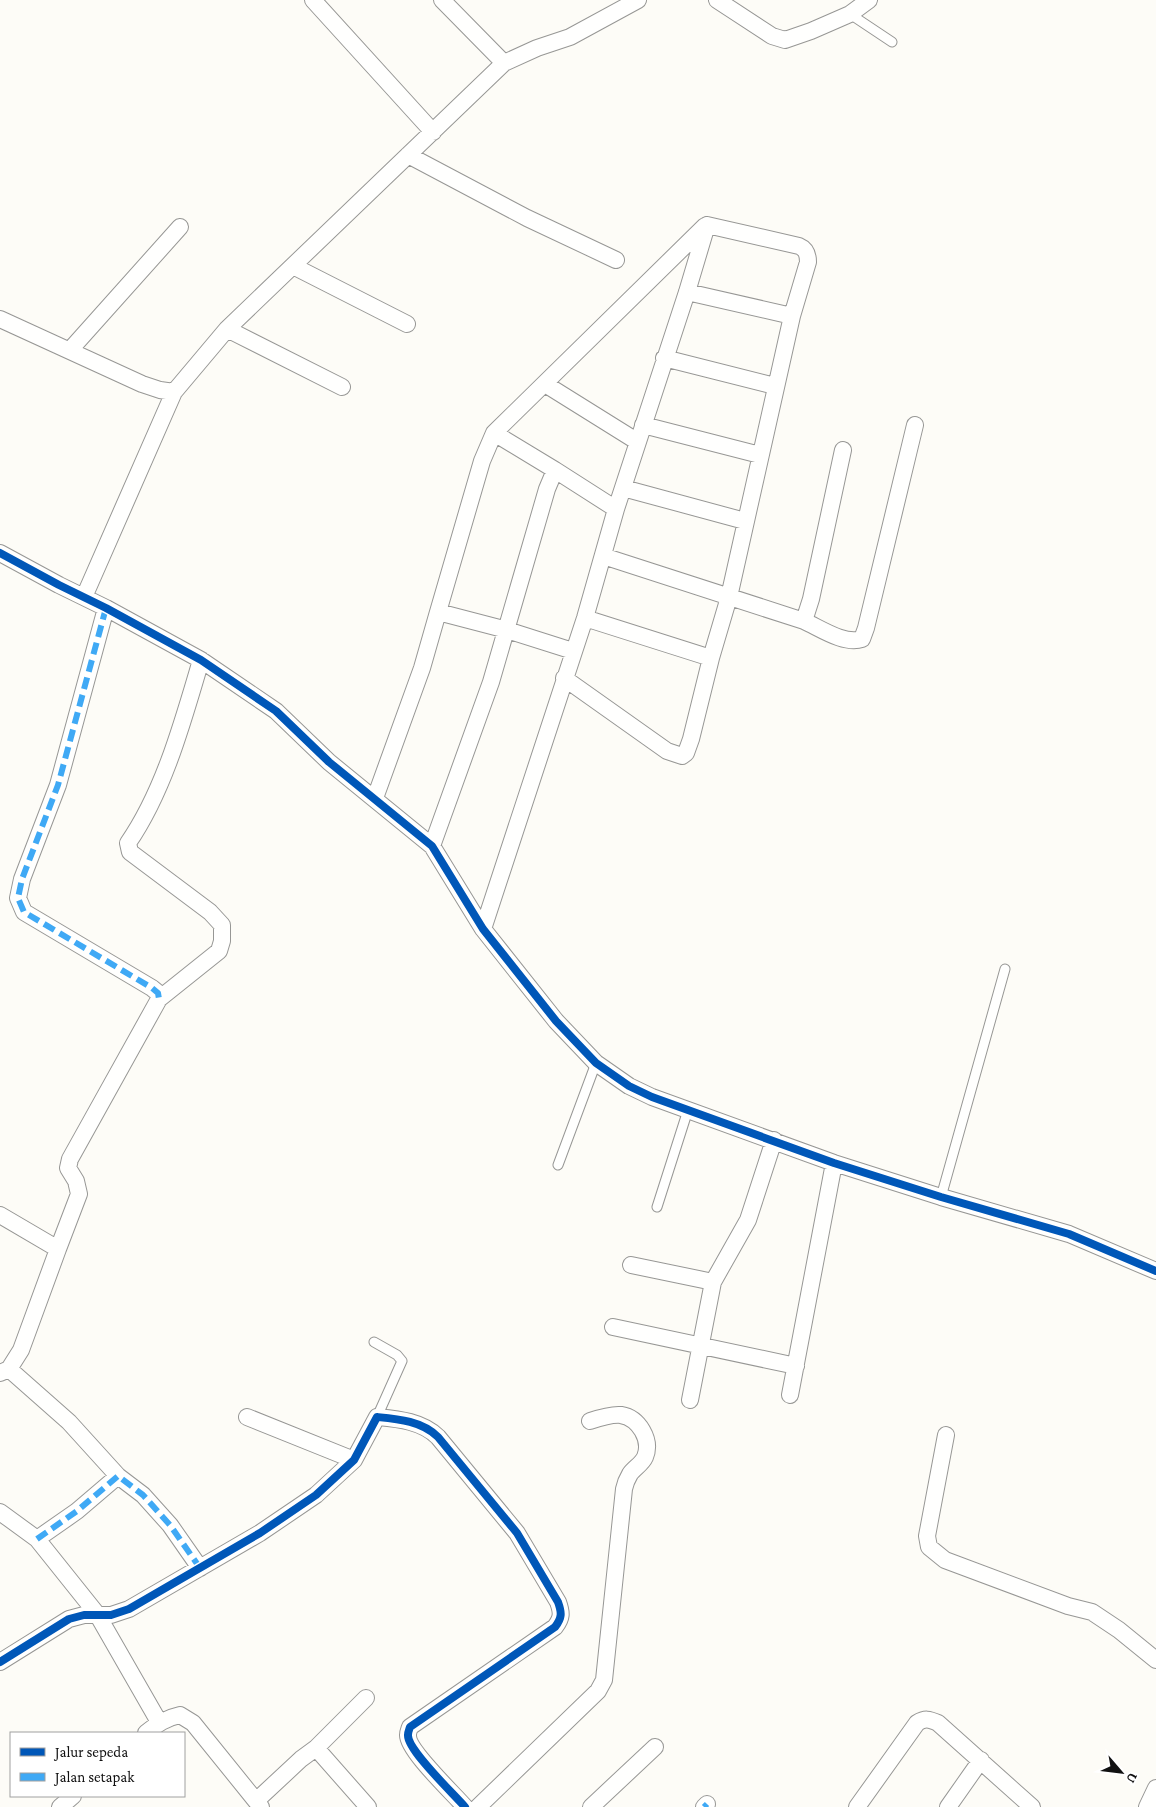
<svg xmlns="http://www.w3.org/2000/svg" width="1156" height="1807" viewBox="0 0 1156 1807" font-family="'Crimson Pro',serif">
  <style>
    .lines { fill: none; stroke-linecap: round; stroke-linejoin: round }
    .lane-casing { stroke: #979795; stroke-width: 11 }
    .street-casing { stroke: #979795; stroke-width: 18 }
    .lane { stroke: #fffffe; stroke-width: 9 }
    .street { stroke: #fffffe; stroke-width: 16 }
    .quiet { stroke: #3fa9f5; stroke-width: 6; stroke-dasharray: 12 6; stroke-linecap: butt }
    .cycleway-casing { stroke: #fff; stroke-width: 11 }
    .cycleway { stroke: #0057b8; stroke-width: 8 }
  </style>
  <rect width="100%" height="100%" fill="#fdfcf7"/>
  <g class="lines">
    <!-- lane casing -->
    <g class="lane-casing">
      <path id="lane" d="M850,14l42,28
        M558,1165l38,-102
        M941,1197l64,-228
        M657,1207l31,-97
        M374,1342l23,13 5,6 -25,56"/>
    </g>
    <!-- street casing -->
    <g class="street-casing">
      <path id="street" d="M313,0l120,132
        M442,0l62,63
        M717,0l55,36 13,4 26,-9 39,-17 19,-14
        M408,155l119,63 89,42
        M293,266l114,58
        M687,292l105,24
        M0,319l142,65 18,6 14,2 53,-63 277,-266 33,-15 33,-11 68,-37
        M227,329l115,58
        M70,350l110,-123
        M664,358l111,28
        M545,384l93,58
        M643,425l117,30
        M494,433l61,37
        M623,488l122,33
        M0,553l59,32 47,23 95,52 75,51 53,51 103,84 51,83 73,92 40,42 33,23 23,11 182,66 107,34 128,37 87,37
        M603,556l201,65 7,-22 32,-149
        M84,597l90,-205
        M106,608l-48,177 -36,94 -4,19 6,14 128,76 6,5 1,6
        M438,612l44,-151 12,-28 211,-207
        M585,618l126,40
        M804,621c16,7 40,24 58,18l4,-11 49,-203
        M564,678l103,73 15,5 4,-3 5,-14 20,-81 18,-61 63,-281 16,-54c0,-8 -2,-13 -9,-16l-92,-21
        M375,798l47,-130 16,-56 69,18 66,21
        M432,846l59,-164 56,-193 8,-19 61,39
        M483,929l102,-311 31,-109 71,-217 20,-67
        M0,1215l58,34 -37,101 -12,19 -9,4
        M58,1249l21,-55 -3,-13 -8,-13 2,-9 89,-160 60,-48 3,-10v-16l-12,-13 -80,-60 -2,-9c36,-52 55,-122 73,-183
        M631,1265l82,17
        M613,1327l183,39
        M9,1369l60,53 49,54 25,19 27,30 30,43
        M790,1395l44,-232
        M690,1400l23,-118 35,-62 26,-80
        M247,1417l107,43
        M946,1435l-19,101 2,11 16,13 123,46 24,6 27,18 37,30
        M0,1512l37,27 60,75 62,108
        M37,1539l40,-28 41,-35
        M0,1662l69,-43 15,-4h27l18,-6 131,-76 56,-38 38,-35 23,-43c21,2 45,4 61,20l79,96 41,69c4,11 4,16 -3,25l-145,100c-1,3 -2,5 -2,8 -1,15 46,59 57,72
        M146,1733c11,-9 20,-15 34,-18l13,8 63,78
        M316,1748l50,-50
        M60,1807l13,-11
        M261,1807l-5,-6 45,-42 15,-11 52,59
        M478,1807l120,-116 6,-11 20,-191c1,-5 3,-10 6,-15 4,-6 12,-10 15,-17 7,-17 -6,-39 -24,-42 -10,-1 -22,3 -31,6
        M591,1807l64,-60
        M704,1807l3,-3
        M857,1807l60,-84c8,-5 12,-4 21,0l94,84
        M948,1807l33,-47
        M1147,1807l9,-19"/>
    </g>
    <!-- lane -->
    <use href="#lane" class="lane"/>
    <!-- street -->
    <use href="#street" class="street"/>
    <!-- quiet -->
    <path class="quiet" d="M106,608l-48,177 -36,94 -4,19 6,14 128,76 6,5 1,6
      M37,1539l40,-28 41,-35 25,19 27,30 30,43
      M704,1807l3,-3"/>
    <!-- cycleway casing -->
    <g class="cycleway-casing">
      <path id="cycleway" d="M0,553l59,32 47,23 95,52 75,51 53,51 103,84 51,83 73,92 40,42 33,23 23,11 182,66 107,34 128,37 87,37
        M0,1662l69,-43 15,-4h27l18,-6 131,-76 56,-38 38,-35 23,-43c21,2 45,4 61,20l79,96 41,69c4,11 4,16 -3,25l-145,100c-1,3 -2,5 -2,8 -1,15 46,59 57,72"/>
    </g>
    <!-- cycleway -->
    <use href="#cycleway" class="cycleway"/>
  </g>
  <!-- legend -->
  <rect x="10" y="1732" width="175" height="65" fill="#ffffff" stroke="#a0a0a0"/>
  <rect x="20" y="1748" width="25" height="8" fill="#0057b8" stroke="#a0a0a0"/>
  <text x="55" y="1757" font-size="15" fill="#111111">Jalur sepeda</text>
  <rect x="20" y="1773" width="25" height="8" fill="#3fa9f5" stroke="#a0a0a0"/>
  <text x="55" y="1782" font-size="15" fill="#111111">Jalan setapak</text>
  <!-- north arrow -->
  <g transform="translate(1121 1772) rotate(118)" stroke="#ffffff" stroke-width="4" paint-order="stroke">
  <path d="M0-4L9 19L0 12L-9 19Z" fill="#111111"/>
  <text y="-8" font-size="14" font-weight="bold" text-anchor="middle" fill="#111111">U</text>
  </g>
</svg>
